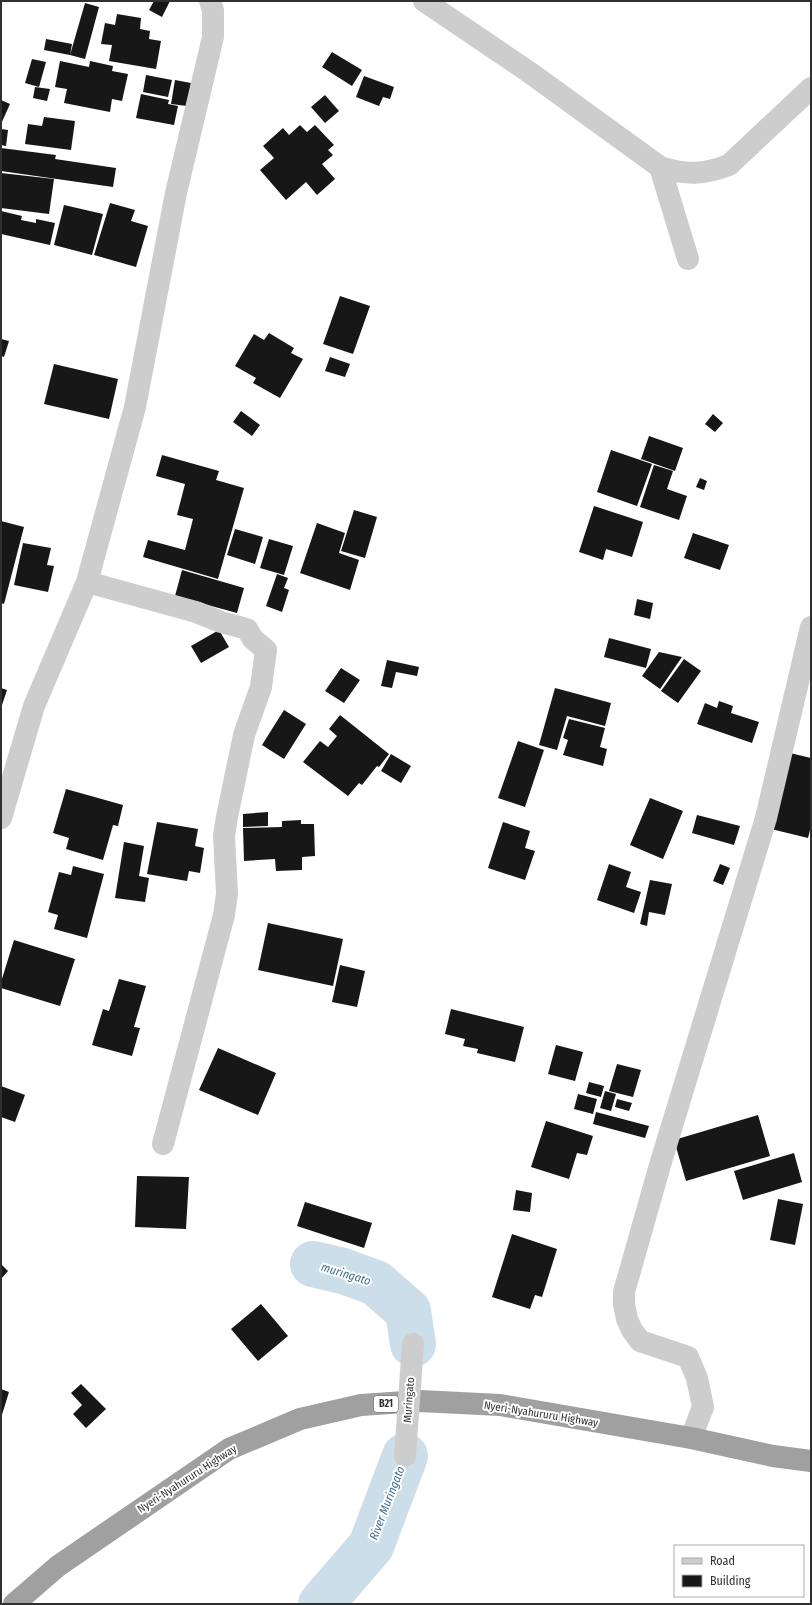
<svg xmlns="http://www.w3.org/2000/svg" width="812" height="1605" viewBox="0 0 812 1605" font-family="'Fira Sans Condensed',sans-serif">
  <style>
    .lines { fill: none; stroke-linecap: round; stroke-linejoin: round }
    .river { stroke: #cddeeb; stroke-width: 46 }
    .building { fill: #171717 }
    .minor { stroke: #cdcdcd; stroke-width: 22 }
    .trunk { stroke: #a0a0a0; stroke-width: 22 }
    .minor-bridge { stroke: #cdcdcd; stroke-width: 22 }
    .labels { text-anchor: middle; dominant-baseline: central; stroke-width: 4; stroke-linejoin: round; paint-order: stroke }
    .shield { fill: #fff; stroke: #6e6e6e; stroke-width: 1 }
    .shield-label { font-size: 10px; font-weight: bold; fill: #303030 }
    .street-label { font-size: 11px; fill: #303030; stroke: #fff }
    .water-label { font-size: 12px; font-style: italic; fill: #426e8f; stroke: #fff }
  </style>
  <rect width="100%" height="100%" fill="#fff"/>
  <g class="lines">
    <!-- river -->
    <path class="river" d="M313,1264l30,7 33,12 32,28 5,33
      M321,1604l50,-58 34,-90"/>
  </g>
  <!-- building -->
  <path class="building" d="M154,1h16l-8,16 -13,-7z
    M85,3l14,4 -14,52 -15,-4z
    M117,14l24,4 -1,11 10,2 -1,8 12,2 -5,28 -47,-8 3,-16 -11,-1 4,-21 10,2z
    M46,39l26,5 -2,11 -26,-5z
    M332,52l30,18 -10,16 -30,-19z
    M32,59l14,3 -7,25 -14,-4z
    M60,61l29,6 1,-6 23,5 -1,5 16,3 -6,27 -10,-2 -2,13 -46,-9 3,-14 -12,-2z
    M146,75l26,5 -4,17 -25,-5z
    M364,76l30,11 -4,12 -7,-2 -4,9 -23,-9z
    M175,80l16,3 -4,23 -16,-2z
    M35,87l15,2 -3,12 -14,-3z
    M141,94l28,6 -1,4 10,2 -4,19 -38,-7z
    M325,95l14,16 -14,12 -14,-16z
    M1,100l9,4 -9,20z
    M44,117l31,4 -4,29 -46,-6 3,-20 14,2z
    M300,125l7,7 8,-7 19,20 -6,5 5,5 -11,9 13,15 -18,16 -11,-13 -20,18 -26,-30 14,-12 -11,-12 20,-18 6,7z
    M1,129l7,1 -2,16 -5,-1z
    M1,148l55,7 -1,4 61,9 -3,19 -112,-16z
    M1,173l53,6 -5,35 -48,-6z
    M110,203l25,7 -4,11 17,5 -12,41 -42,-12z
    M64,205l39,9 -11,41 -38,-10z
    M1,211l21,5 -1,4 15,3v-4l19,4 -5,22 -49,-11z
    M340,296l30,10 -17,48 -30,-10z
    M269,333l25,15 -3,5 12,6 -23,39 -27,-15 3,-5 -21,-12 19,-32 10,6z
    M1,339l8,2 -5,16 -3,-1z
    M330,357l20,7 -5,13 -20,-6z
    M54,364l64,15 -9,40 -65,-15z
    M241,411l19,14 -8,11 -19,-14z
    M713,414l10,9 -8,9 -10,-8z
    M649,436l34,12 -8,23 -34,-12z
    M611,450l41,14 -15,42 -40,-14z
    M162,455l57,16 -3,9 28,8 -26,91 -75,-22 5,-17 37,10 8,-31 -16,-4 8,-31 -29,-8z
    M654,465l19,6 -6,18 20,7 -8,24 -39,-13z
    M700,478l7,3 -3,9 -8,-3z
    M594,506l49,16 -11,35 -26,-8 -3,11 -24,-8z
    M354,510l23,7 -12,41 -24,-7z
    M1,521l23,6 -20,77 -3,-1z
    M317,523l28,10 -6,20 20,7 -9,30 -50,-17z
    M235,529l28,8 -8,27 -28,-9z
    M693,533l36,12 -9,25 -36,-12z
    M269,539l24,7 -9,29 -24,-7z
    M23,543l28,5 -4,17 7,1 -6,26 -34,-7z
    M182,570l62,18 -7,25 -62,-17z
    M277,574l11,4 -4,10 5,2 -7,22 -16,-6z
    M637,599l16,4 -3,16 -16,-4z
    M219,630l10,17 -28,16 -10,-17z
    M609,638l42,11 -5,19 -42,-11z
    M659,652l23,5 -22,32 -18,-13z
    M684,659l17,12 -23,32 -17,-12z
    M387,660l32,7 -2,9 -21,-4 -4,16 -11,-2z
    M341,668l19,12 -16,23 -19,-12z
    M1,688l6,2 -6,18z
    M555,688l56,15 -6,23 -38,-10 -10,34 -18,-5z
    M719,701l14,5 -2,7 28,9 -7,21 -55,-19 8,-21 12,5z
    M284,710l22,14 -22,35 -22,-14z
    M340,715l49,39 -10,13 -2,-1 -15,19 -3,-2 -11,13 -45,-34 17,-21 8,6 9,-11 -8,-7z
    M569,719l36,9 -5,19 7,2 -4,17 -40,-11 5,-15 -5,-2z
    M518,741l26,9 -19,57 -27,-9z
    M790,753l21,5v68l-3,12 -37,-9z
    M391,754l20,12 -10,17 -20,-12z
    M66,789l57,16 -5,21 -5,-1 -10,35 -37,-11 3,-11 -16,-5z
    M650,798l33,13 -20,48 -33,-14z
    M268,812v14l-25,1v-13z
    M697,815l43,11 -6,19 -42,-12z
    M301,820v4h13l1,32 -13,1v13l-26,1 -1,-12 -31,2 -1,-33 39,-1v-6z
    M157,822l41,7 -3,17 9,2 -4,25 -11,-2 -2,10 -40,-7z
    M503,822l27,9 -5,17 10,3 -10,29 -37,-12z
    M124,842l20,4 -5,30 10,2 -4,24 -30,-4z
    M609,864l22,8 -5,15 15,5 -7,21 -37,-13z
    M720,864l10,4 -7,17 -10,-4z
    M73,866l31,8 -17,64 -33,-9 4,-14 -10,-3 11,-40 12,3z
    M650,880l22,4 -7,31 -16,-3 -2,14 -7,-2z
    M268,923l75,16 -10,47 -75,-16z
    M14,940l61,19 -15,47 -59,-18v-6z
    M340,965l25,6 -8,36 -25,-5z
    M119,979l27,7 -12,41 6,1 -8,28 -40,-11 11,-36 6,2z
    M451,1009l73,18 -9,35 -38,-9 1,-4 -15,-3 2,-7 -20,-5z
    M556,1045l27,7 -8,29 -27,-7z
    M218,1048l58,25 -18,42 -59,-25z
    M617,1064l24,6 -8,27 -24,-6z
    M589,1082l15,4 -3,11 -15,-4z
    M1,1086l24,9 -10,27 -14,-5z
    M605,1091l11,3 -5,17 -11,-3z
    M578,1094l19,5 -4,15 -19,-5z
    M617,1099l15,4 -3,8 -14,-4z
    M596,1112l53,14 -4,12 -52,-14z
    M758,1115l12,41 -84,25 -12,-41z
    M546,1121l47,15 -6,19 -10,-2 -8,26 -38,-12z
    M794,1153l8,29 -59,18 -9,-29z
    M137,1176l52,1 -3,52 -51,-2z
    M516,1190l16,3 -2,19 -17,-2z
    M778,1199l25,5 -8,41 -25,-5z
    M305,1202l67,21 -8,25 -67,-22z
    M512,1234l45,15 -15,48 -7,-2 -5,14 -38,-12z
    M1,1264l7,7 -7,8z
    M261,1304l27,32 -30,25 -27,-32z
    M81,1384l25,25 -20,19 -13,-14 9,-9 -11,-12z
    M1,1389l8,3 -8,26z"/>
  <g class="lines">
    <!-- minor -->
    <path class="minor" d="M424,1l105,71 131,95c26,8 43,8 69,-2l82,-77
      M660,167l28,92
      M87,582l109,30 25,10 26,7 6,10 13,11 -5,37 -17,48 -17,82 -3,19 3,58 -3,21 -61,229
      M1,818l33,-112 53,-124 48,-175 41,-214 37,-156v-27l-3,-9
      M691,1438l12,-31 -6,-29 -9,-21 -48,-16 -8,-11 -5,-11 -3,-15v-12l36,-127 106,-347 45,-191"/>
    <!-- trunk -->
    <path class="trunk" d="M14,1604l44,-38 171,-117 71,-30 61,-14 59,-4 80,4 191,33 82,18 38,5"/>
    <!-- minor-bridge -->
    <path class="minor-bridge" d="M405,1456l8,-112"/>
  </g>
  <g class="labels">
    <!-- shield labels -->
    <rect class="shield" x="374" y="1396" width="24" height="16" rx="3"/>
    <g class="shield-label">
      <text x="386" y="1404">B21</text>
    </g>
    <!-- street labels -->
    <g class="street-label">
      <text transform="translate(409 1400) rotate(-86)">Muringato</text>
      <text transform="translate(541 1414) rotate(9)">Nyeri-Nyahururu Highway</text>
      <text transform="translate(187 1479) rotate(-33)">Nyeri-Nyahururu Highway</text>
    </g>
    <!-- water labels -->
    <g class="water-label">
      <text transform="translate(346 1274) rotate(17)">muringato</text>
      <text transform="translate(387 1503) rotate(-69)">River Muringato</text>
    </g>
  </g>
  <!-- border -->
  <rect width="812" height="1605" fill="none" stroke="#303030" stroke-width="4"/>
  <!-- legend -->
  <rect x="674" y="1545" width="130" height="52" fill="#ffffff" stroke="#acacac"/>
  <rect x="682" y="1558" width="20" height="6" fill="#cdcdcd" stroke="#acacac"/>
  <text x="710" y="1565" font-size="12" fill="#303030">Road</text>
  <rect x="682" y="1575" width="20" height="12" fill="#171717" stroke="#acacac"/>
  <text x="710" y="1585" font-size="12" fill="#303030">Building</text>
</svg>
